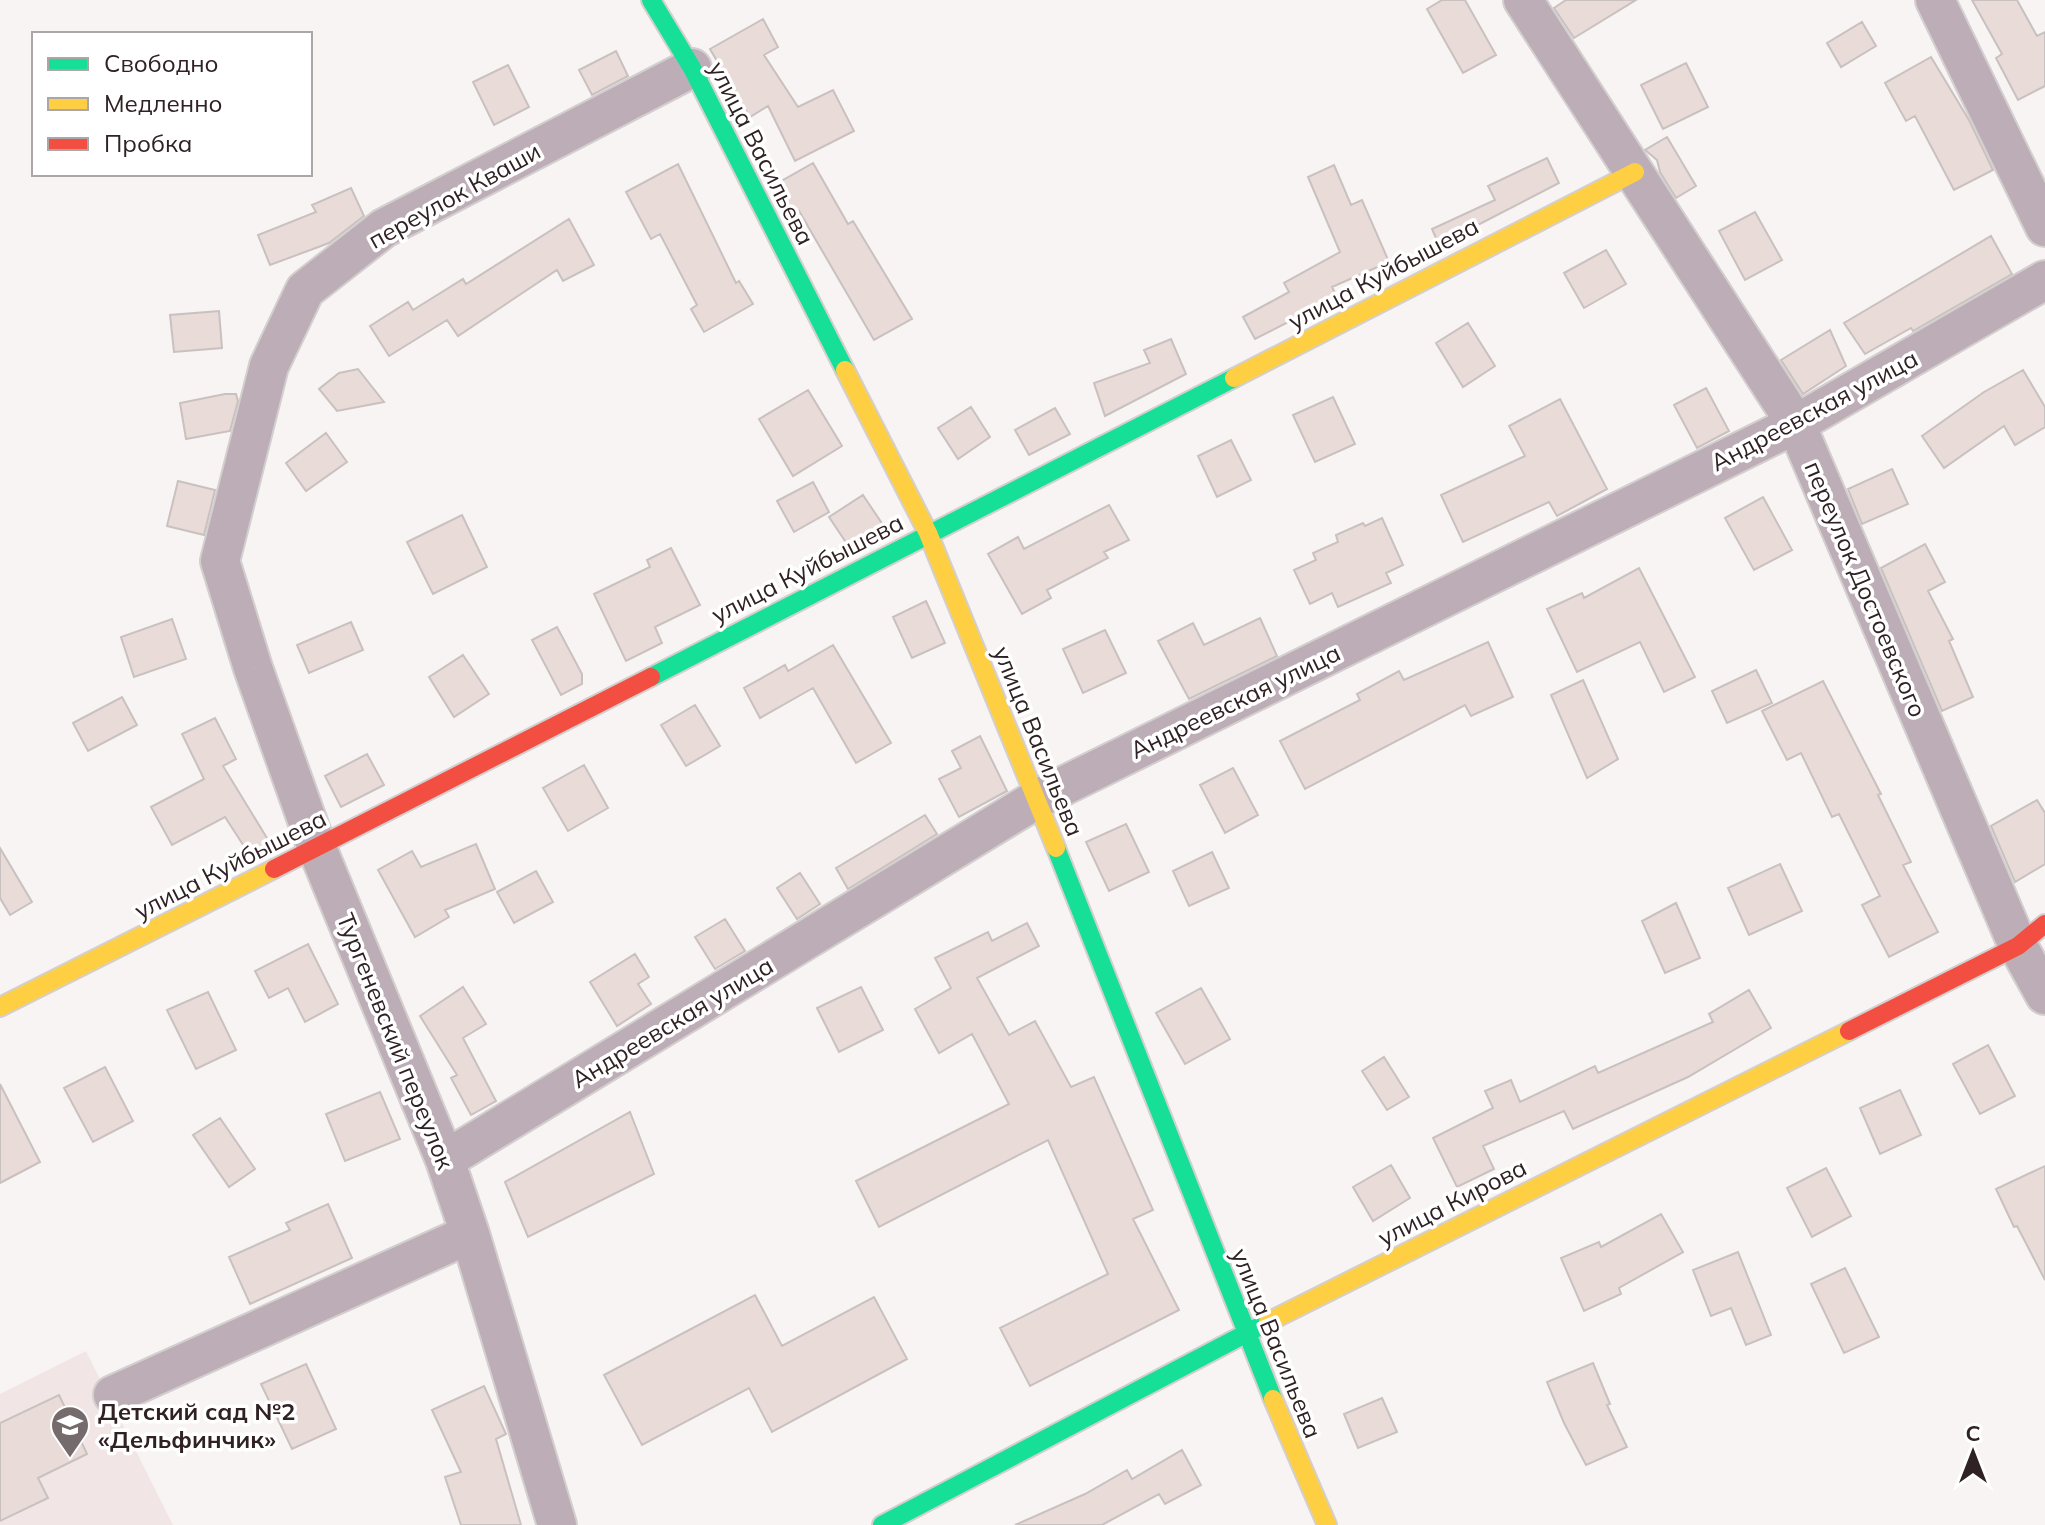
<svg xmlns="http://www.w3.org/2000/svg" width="2045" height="1525" viewBox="0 0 2045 1525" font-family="Mulish,sans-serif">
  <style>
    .built { fill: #f1e5e6 }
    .building { fill: #e8dbd8; stroke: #c9c1bf; stroke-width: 2 }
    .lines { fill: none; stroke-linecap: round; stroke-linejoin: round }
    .street-casing { stroke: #d3cfcf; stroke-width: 42 }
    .fast-casing { stroke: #d3cfcf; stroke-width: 22 }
    .slow-casing { stroke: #d3cfcf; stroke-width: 22 }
    .jam-casing { stroke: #d3cfcf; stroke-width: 22 }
    .street { stroke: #bdadb7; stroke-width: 38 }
    .fast { stroke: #16e098; stroke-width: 18 }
    .slow { stroke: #ffcf43; stroke-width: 18 }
    .jam { stroke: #f24e42; stroke-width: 18 }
    .labels { text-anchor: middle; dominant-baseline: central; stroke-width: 7; stroke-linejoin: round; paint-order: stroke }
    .street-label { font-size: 24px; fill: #2f2124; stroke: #fff }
    .poi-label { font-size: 24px; font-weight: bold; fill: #2f2124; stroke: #fff; text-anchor: start }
  </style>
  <rect width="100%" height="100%" fill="#f8f4f4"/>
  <!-- built -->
  <path class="built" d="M86,1351l87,174h-173v-131z"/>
  <!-- building -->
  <path class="building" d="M1442,0h23l31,55 -33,18 -36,-64z
    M1566,0h70l-62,38 -20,-30z
    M1972,0h45l20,36 8,-4v54l-27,14 -22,-42 6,-4z
    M763,19l15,28 -14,8 34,52 35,-17 21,41 -59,30 -27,-55 -18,11 -40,-68z
    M1862,22l14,24 -35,21 -14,-24z
    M616,51l12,25 -36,19 -13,-25z
    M1931,57l38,63 24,50 -39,20 -39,-74 -9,5 -21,-38z
    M1686,63l22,44 -45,22 -22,-44z
    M508,65l21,42 -35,18 -21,-43z
    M1667,137l29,49 -20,12 -16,-26 -3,-12 -12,-10z
    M1547,158l12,25 -120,62 -7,-16 63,-29 -7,-14z
    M813,163l35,61 5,-3 59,98 -38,21 -75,-129 -5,3 -16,-31z
    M678,164l58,119 3,-2 14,23 -49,28 -13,-23 6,-4 -37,-71 -9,5 -25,-47z
    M1334,165l17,40 11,-5 27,62 -57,25 5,10 -82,42 -12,-22 46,-25 -5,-9 56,-31 -32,-75z
    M351,188l13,28 -35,27 -59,22 -12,-30 58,-23 -4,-7z
    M1755,212l27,48 -37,20 -26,-49z
    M569,219l25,46 -31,16 -6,-11 -99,66 -11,-16 -58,36 -19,-30 38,-24 5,8 50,-31 3,5z
    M1991,236l21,38 -99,57 -2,-3 -46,26 -21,-31z
    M1606,250l20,34 -42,24 -20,-35z
    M219,311l3,37 -48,4 -4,-37z
    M1468,323l27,43 -32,21 -27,-44z
    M1830,330l16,36 -43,28 -22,-34z
    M1171,339l15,35 -81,42 -11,-33 56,-20 -6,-13z
    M358,369l26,33 -47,9 -18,-22 20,-16z
    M2023,370l22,37v20l-30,18 -11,-19 -60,42 -22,-32 62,-44z
    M1706,388l23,43 -32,17 -23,-43z
    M808,390l34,56 -49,30 -34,-57z
    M225,394h11l2,7 -8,30 -44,8 -6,-36z
    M1333,397l22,47 -40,18 -22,-47z
    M1560,399l47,90 -50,27 -8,-14 -86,40 -22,-47 84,-39 -16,-30z
    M971,407l19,30 -32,22 -20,-31z
    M1055,408l15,26 -41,21 -14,-25z
    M326,433l21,29 -41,29 -20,-28z
    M1231,440l20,40 -34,17 -19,-41z
    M1892,469l16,35 -46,20 -14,-35z
    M178,481l37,9 -11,45 -37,-9z
    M813,482l16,30 -35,20 -17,-31z
    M863,495l22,33 -36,19 -20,-30z
    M1763,497l29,53 -38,20 -29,-52z
    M1109,505l20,35 -25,12 4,6 -61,32 4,8 -29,16 -34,-60 30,-17 6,12z
    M462,515l25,52 -54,27 -26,-52z
    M1382,518l21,47 -17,8 5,10 -53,24 -6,-14 -22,11 -16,-34 22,-10 -3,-7 25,-11 -2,-7 27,-12 2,3z
    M1925,544l20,38 -17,9 25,48 -4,2 24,56 -31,14 -61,-143z
    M671,548l29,57 -45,22 7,16 -36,18 -32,-67 56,-27 -3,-7z
    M1639,568l56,109 -31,15 -24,-50 -63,30 -30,-63 35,-16 2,5z
    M926,601l19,42 -33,15 -19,-41z
    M1260,618l17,38 -88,43 -31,-58 35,-18 11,22z
    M172,619l14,40 -52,18 -13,-40z
    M351,622l12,28 -54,23 -12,-28z
    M557,627l25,47v10l-21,11 -29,-55z
    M1105,630l21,43 -43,20 -20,-44z
    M1488,642l25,55 -42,19 -6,-11 -160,84 -25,-48 80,-41 -3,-6 42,-23 5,9z
    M833,645l58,98 -35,20 -43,-75 -53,30 -16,-30 41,-23 3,6z
    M463,655l26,39 -35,23 -25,-40z
    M1756,670l16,33 -45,20 -15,-32z
    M1583,680l35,79 -31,19 -36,-83z
    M1823,681l58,113 -3,1 33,67 -8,3 35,67 -49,25 -27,-52 18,-9 -41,-82 -7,3 -31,-64 -14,7 -25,-49z
    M122,697l15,28 -49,26 -15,-28z
    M695,705l25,41 -34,20 -25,-41z
    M215,718l21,41 -13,7 47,77 -21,11 -24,-37 -53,28 -21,-38 53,-28 -22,-45z
    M980,736l27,55 -48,26 -20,-38 22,-11 -9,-17z
    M367,754l17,31 -43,22 -16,-31z
    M584,765l24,43 -40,23 -25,-43z
    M1233,768l25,47 -33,18 -25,-48z
    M2037,800l8,13v51l-30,18 -24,-56z
    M925,815l12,19 -89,55 -12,-21z
    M1126,824l23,48 -40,19 -23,-49z
    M476,844l19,45 -50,21 4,7 -34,20 -37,-67 34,-19 9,16z
    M0,848l32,54 -22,13 -10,-17z
    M1212,852l17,36 -40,18 -16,-35z
    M1780,864l22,47 -53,24 -21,-47z
    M536,871l17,31 -39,21 -17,-31z
    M800,873l20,31 -23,15 -20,-31z
    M1676,903l24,55 -35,15 -23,-52z
    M725,919l20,32 -30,18 -20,-32z
    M1027,923l12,23 -62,32 32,57 26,-14 36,66 23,-10 59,133 -20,9 46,91 -149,76 -30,-58 108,-54 -60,-134 -169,87 -23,-46 153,-77 -37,-70 -33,19 -24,-44 36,-21 -16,-30 53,-26 4,9z
    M308,944l30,60 -33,18 -17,-34 -19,10 -14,-27z
    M635,954l14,23 -11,7 13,20 -34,22 -27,-44z
    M463,987l23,37 -23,14 33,63 -25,14 -20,-37 6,-3 -37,-59z
    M861,987l22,43 -44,22 -22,-44z
    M1201,988l29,51 -45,25 -29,-51z
    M1749,990l22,38 -83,49 -115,52 -9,-18 -81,35 11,23 -37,18 -24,-49 60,-30 -8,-17 26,-11 9,22 75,-36 3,7 115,-51 -4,-8z
    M208,992l28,58 -40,19 -29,-59z
    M1988,1045l27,51 -35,18 -27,-50z
    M1384,1057l25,40 -22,13 -25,-39z
    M105,1067l28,54 -40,21 -29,-54z
    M0,1084l40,78 -40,21z
    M1900,1090l21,45 -41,19 -20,-46z
    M380,1092l20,47 -55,22 -19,-47z
    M630,1112l24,62 -126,63 -23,-55z
    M220,1118l35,51 -26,18 -36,-52z
    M1391,1165l19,33 -37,23 -20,-34z
    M2045,1166v114l-28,-54 -3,1 -18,-38z
    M1826,1168l25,48 -39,21 -25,-49z
    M328,1204l24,54 -102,46 -21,-47 61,-27 -4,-7z
    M1661,1214l22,38 -64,36 2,6 -37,17 -23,-53 38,-16 2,5z
    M1738,1252l33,83 -25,10 -15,-37 -20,8 -18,-46z
    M1845,1268l34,69 -35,16 -33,-69z
    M755,1295l27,51 92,-49 33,62 -135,73 -23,-44 -107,57 -38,-70z
    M1593,1363l17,41 -3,1 20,42 -41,18 -22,-42 -17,-41z
    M306,1364l30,65 -44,20 -31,-65z
    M484,1386l22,48 -10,5 25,86h-60l-16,-48 16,-5 -29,-62z
    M59,1395l28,59 -49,24 10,20 -48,23v-98z
    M1382,1398l15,34 -39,16 -14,-34z
    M1182,1450l19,35 -36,19 -6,-10 -57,31h-87l70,-31 42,-24 5,9z"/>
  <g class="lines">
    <!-- street casing -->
    <g class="street-casing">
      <path id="street" d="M1523,0l273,424 222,522 27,49
        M1935,0l110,227
        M445,1160l592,-361 759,-375 249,-144
        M113,1395l357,-161
        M557,1525l-87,-291 -25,-74 -128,-312 -64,-180 -33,-107 49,-195 36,-76 79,-62 308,-160"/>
    </g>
    <!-- fast casing -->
    <g class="fast-casing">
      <path id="fast" d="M651,0l41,68 153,302
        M651,677l583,-299
        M1056,848l217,551
        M882,1525l386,-203"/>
    </g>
    <!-- slow casing -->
    <g class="slow-casing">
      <path id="slow" d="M845,370l83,163 128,315
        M1234,378l401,-206
        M0,1007l274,-138
        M1268,1322l581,-291
        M1273,1399l54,126"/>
    </g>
    <!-- jam casing -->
    <g class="jam-casing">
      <path id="jam" d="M274,869l377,-192
        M1849,1031l169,-85 27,-22"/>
    </g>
    <!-- street -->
    <use href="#street" class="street"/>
    <!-- fast -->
    <use href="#fast" class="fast"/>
    <!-- slow -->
    <use href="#slow" class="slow"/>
    <!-- jam -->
    <use href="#jam" class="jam"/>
  </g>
  <!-- icons -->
  <defs>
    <g id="school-pin" transform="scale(2)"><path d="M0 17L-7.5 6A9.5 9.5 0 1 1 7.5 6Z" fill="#756b6d" stroke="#fff"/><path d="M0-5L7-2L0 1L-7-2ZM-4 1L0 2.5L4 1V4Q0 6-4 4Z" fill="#fff"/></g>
  </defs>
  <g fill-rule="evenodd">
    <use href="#school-pin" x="70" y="1425"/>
  </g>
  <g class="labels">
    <!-- street labels -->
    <g class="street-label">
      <text transform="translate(762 153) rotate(63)">улица Васильева</text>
      <text transform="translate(454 195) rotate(-29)">переулок Кваши</text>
      <text transform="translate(1383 273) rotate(-28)">улица Куйбышева</text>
      <text transform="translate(1814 410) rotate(-28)">Андреевская улица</text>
      <text transform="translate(807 568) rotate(-27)">улица Куйбышева</text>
      <text transform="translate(1866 589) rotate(67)">переулок Достоевского</text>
      <text transform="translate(1235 701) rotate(-26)">Андреевская улица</text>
      <text transform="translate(1039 741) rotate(68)">улица Васильева</text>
      <text transform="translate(230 864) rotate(-27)">улица Куйбышева</text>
      <text transform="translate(672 1022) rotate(-31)">Андреевская улица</text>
      <text transform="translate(396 1041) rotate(68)">Тургеневский переулок</text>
      <text transform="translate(1452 1202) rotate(-27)">улица Кирова</text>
      <text transform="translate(1277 1343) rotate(68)">улица Васильева</text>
    </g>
    <!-- poi labels -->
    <g class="poi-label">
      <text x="98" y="1411">Детский сад №2<tspan x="98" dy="28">«Дельфинчик»</tspan></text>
    </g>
  </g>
  <!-- legend -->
  <rect x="32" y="32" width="280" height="144" fill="#ffffff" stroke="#aca6a7" stroke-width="2"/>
  <rect x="48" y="58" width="40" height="12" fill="#16e098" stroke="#aca6a7" stroke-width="2"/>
  <text x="104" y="72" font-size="24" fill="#2f2124">Свободно</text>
  <rect x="48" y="98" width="40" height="12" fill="#ffcf43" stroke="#aca6a7" stroke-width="2"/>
  <text x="104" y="112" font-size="24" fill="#2f2124">Медленно</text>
  <rect x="48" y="138" width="40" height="12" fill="#f24e42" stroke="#aca6a7" stroke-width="2"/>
  <text x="104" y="152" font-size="24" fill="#2f2124">Пробка</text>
  <!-- north arrow -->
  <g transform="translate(1973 1453)" stroke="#ffffff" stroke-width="6" paint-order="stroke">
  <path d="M0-6L14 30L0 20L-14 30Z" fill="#2f2124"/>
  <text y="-12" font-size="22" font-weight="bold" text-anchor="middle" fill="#2f2124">С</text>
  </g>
</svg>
